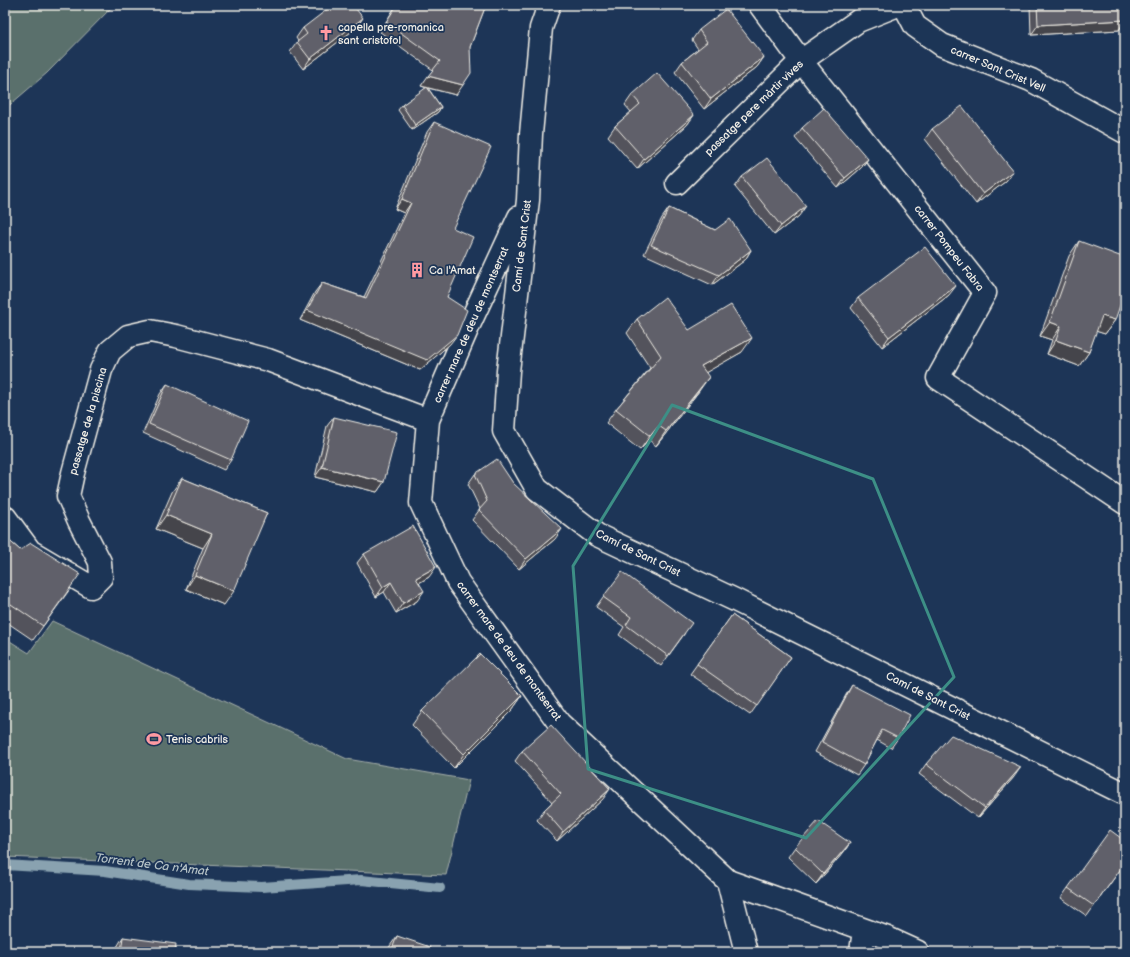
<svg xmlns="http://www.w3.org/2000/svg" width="1130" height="957" viewBox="0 0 1130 957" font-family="'Balsamiq Sans',sans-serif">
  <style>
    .green { fill: #5a706c; stroke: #a7b0aa }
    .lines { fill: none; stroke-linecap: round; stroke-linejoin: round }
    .stream { stroke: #89a2b0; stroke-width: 10 }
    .minor-casing { stroke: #f4f1e8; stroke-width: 25 }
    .minor { stroke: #1d3557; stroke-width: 22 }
    .wall { fill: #53535c; stroke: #f4f1e8 }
    .shaded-wall { fill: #44444b; stroke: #f4f1e8 }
    .building { fill: #61616b; stroke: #f4f1e8 }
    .marked { fill: none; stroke: #3d8f86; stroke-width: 3; stroke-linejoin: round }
    .labels { text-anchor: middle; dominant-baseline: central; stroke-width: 3.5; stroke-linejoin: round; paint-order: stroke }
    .poi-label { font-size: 11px; fill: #f4f1e8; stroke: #1d3557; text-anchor: start }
    .street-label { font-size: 11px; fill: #f4f1e8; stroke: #1d3557 }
    .water-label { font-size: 12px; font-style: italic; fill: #b6c3c7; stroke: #1d3557 }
  </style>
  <rect width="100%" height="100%" fill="#1d3557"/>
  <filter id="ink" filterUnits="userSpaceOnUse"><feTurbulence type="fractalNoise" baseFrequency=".025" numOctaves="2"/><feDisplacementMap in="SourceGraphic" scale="8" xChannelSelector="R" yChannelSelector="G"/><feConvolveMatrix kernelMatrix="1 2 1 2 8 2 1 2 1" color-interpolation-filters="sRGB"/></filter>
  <g filter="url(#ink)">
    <!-- green -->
    <path class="green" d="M5,5h109l-67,68 -42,36z
      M52,621l295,138 122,21 -23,95 -441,-18v-219l24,15z"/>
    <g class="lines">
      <!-- stream -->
      <path class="stream" d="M5,865l100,6 84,13 73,3 99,-7 79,8"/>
      <!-- minor casing -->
      <g class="minor-casing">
        <path id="minor" d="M549,5l-8,23 -10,106 -3,66 -20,171 -4,60 33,58 60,46 138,65 390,194
          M760,5l41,56 184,232 -47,85 187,125
          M904,5l11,21 27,19 89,35 94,52
          M677,183l124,-122 57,-40 40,-16
          M519,217l-50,108 -41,95 -7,83 37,79 101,141 169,158 157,56 33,15
          M5,517l25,34 61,36 10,-10 -1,-15 -21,-41 -11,-25 5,-23 28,-103 9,-19 18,-15 22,-5 26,5 92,24 160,60
          M728,881l18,71
          M861,952l3,-22"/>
      </g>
      <!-- minor -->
      <use href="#minor" class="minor"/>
    </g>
    <!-- wall -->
    <path class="wall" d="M396,5h90l-16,42 -14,48 -28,-7 13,19 -3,5 -26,18 -14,-20 4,-5 25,-17 -6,-2 12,-16 -53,-38z
      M1030,5h94l1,16 -6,9 -88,5z
      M303,28h53l-53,41 -13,-17 8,-11 -2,-3z
      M699,30l65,27 -7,10 -53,42 -29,-37 7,-10 16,-13 -6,-9z
      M1125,92v24l-5,-1z
      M632,95l62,20 -7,10 -50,44 -29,-33 7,-10 16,-14 -6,-7z
      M434,122l19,106 -6,69 3,47 -30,26 -120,-50 15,-28 7,-9 42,14 40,-84 -9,-4 32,-77z
      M802,128l66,31 -7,9 -23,20 -43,-50z
      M932,129l81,42 -7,10 -30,23 -51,-65z
      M742,177l57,39 -25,19 -39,-48z
      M669,208l46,22 36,20 -6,10 -33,25 -68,-31 18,-36z
      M1079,241l36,79 -10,14 -9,-3 -7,21 -10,14 -32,-12 5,-14 -12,-4 29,-80z
      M949,295l-67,52 -31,-39 7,-10z
      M637,319l52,11 53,22 -36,20 -7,19 -43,55 -7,-6 -9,10 -34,-27 10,-14 34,-41 -23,-35z
      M167,384l64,76 -7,10 -81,-37 17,-39z
      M334,417l50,65 -7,10 -62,-15 12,-51z
      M475,474l38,9 42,56 -36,30 -47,-49 8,-11 -12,-25z
      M182,478l85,35 -43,92 -38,-16 17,-41 -47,-19 16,-37z
      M5,537l15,13 50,39 -37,51 -28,-19z
      M364,554l65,23 -10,6 -2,18 -21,12 -12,-21 -8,5 -19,-34z
      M603,597l82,36 -24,33 -42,-31 5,-8 -28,-20z
      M732,615l59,42 -41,58 -60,-41z
      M852,685l46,53 -7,10 -14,-8 -13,25 -7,10 -42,-23 31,-57z
      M522,696l-10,14 -58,58 -42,-43 10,-14z
      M522,751l81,48 -46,42 -20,-21 7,-10 8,-8 -37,-41z
      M926,764l88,13 -36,41 -59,-44z
      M850,843l-7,10 -27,31 -28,-27 7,-10z
      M1125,863l-38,53 -26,-18 7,-10z
      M397,936l31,16h-40l2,-6z
      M123,937l52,15h-59l1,-5z"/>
    <!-- shaded-wall -->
    <path class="shaded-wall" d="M363,18l-7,10 -53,41 7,-10z
      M1125,20l-6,10 -88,5 7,-10z
      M764,57l-7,10 -53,42 7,-10z
      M428,76l35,9 -7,10 -35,-9z
      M441,107l-3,5 -26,18 3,-5z
      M1125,107v9l-5,-1z
      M694,115l-7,10 -50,44 7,-10z
      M868,159l-7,9 -23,20 7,-10z
      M1013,171l-7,10 -30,23 7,-10z
      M402,199l9,4 -7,10 -9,-4z
      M806,206l-7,10 -25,19 7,-9z
      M751,250l-6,10 -33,25 7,-10z
      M956,286l-7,9 -67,52 7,-10z
      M307,310l150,25 -7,9 -30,26 -120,-50z
      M1102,316l13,4 -10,14 -13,-4z
      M1050,322l11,4 -9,14 -12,-4z
      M752,338l-10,14 -51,29 10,-15z
      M1056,340l33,12 -10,14 -32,-12z
      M709,377l-10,14 -43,55 10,-15z
      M659,426l-10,14 -9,10 10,-14z
      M322,467l62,15 -7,10 -62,-15z
      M166,515l46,19 -9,14 -47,-19z
      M562,529l-7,10 -36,30 7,-10z
      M436,567l-7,10 -19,11 6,-10z
      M195,575l39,16 -10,14 -38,-16z
      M391,582l-7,10 -8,5 7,-10z
      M424,591l-7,10 -21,12 7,-10z
      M522,696l-10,14 -58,58 10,-14z
      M1021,767l-7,10 -36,41 7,-10z
      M610,789l-7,10 -46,42 6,-9z
      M850,843l-7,10 -27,31 7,-10z"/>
    <!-- building -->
    <path class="building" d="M333,5h20l10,13 -53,41 -13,-17 10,-8 -4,-6z
      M397,5h89l-16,42 1,26 -8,12 -35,-9 12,-15 -54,-39z
      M1037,5h87l1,15 -87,5z
      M726,9l38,48 -53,42 -29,-37 25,-20 -8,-12z
      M657,73l37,42 -50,44 -29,-33 25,-22 -8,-9z
      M427,87l14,20 -26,18 -13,-20z
      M962,106l51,65 -30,23 -51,-65z
      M824,108l44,51 -23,19 -43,-50z
      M434,122l57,25 -38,81 20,9 -26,60 20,13 -10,25 -30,25 -120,-50 15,-27 44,15 45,-95 -9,-4z
      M767,158l39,48 -25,20 -39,-49z
      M669,208l46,22 15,-11 21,31 -32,25 -68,-30z
      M1079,241l46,17v33l-10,29 -13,-4 -13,36 -33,-12 5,-14 -11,-4z
      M925,247l31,39 -67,51 -31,-39z
      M665,297l24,33 42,-25 21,33 -51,28 8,11 -43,54 -7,-5 -9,10 -34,-27 45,-53 -24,-37z
      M167,384l81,37 -17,39 -82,-36z
      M334,417l63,15 -13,50 -62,-15z
      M497,459l16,24 49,46 -36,30 -47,-49 8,-9 -12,-27z
      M182,478l85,35 -33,78 -39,-16 17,-41 -46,-19z
      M413,526l23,41 -20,11 8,13 -21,12 -12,-21 -8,5 -19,-33z
      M5,537l15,13 11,-7 49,31 -37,52 -38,-26z
      M622,572l70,51 -24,33 -42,-31 5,-8 -28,-20z
      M732,615l59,42 -34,49 -60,-42z
      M480,654l42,42 -58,58 -42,-43z
      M852,685l58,30 -12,23 -16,-8 -18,35 -42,-23z
      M551,725l59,64 -47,43 -19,-22 17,-16 -39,-43z
      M951,735l70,32 -36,41 -59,-44z
      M818,821l32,22 -27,31 -28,-27z
      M1110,830l15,11v22l-31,43 -26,-18z
      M397,936l33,11 -2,5h-37z
      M123,937l53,7 -1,8h-54z
      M525,950v2h-29z"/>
  </g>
  <!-- marked area -->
  <path class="marked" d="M672,405l201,74 81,198 -148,161 -218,-69 -15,-203z"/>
  <!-- icons -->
  <defs>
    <g id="church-bare" transform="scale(1.2)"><path d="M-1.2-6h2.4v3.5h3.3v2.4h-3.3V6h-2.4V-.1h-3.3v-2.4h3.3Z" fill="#ff9aa2" stroke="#1d3557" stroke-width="2.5" paint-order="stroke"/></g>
    <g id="building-bare" transform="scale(1.2)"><path d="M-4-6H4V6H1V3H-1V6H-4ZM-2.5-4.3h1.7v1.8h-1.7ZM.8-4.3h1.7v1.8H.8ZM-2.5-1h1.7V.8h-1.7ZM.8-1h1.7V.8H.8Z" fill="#ff9aa2" stroke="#1d3557" stroke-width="2.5" paint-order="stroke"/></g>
    <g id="stadium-bare" transform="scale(1.2)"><path d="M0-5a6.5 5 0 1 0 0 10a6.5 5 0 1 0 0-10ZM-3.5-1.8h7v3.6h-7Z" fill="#ff9aa2" stroke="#1d3557" stroke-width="2.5" paint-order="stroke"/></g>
  </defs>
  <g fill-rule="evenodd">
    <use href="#church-bare" x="326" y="33"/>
    <use href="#building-bare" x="417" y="270"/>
    <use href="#stadium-bare" x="154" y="739"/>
  </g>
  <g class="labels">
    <!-- poi labels -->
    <g class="poi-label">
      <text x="338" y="27">capella pre-romanica<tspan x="338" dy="13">sant cristofol</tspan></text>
      <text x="429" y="270">Ca l'Amat</text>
      <text x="166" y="739">Tenis cabrils</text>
    </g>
    <!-- street labels -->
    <g class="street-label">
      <text transform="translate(998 69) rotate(23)">carrer Sant Crist Vell</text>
      <text transform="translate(754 108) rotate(-44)">passatge pere màrtir vives</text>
      <text transform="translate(522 246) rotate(-83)">Camí de Sant Crist</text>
      <text transform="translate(949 248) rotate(52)">carrer Pompeu Fabra</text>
      <text transform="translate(471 325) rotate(-66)">carrer mare de deu de montserrat</text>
      <text transform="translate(88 421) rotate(-74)">passatge de la piscina</text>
      <text transform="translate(638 553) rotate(26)">Camí de Sant Crist</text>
      <text transform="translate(509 651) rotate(54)">carrer mare de deu de montserrat</text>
      <text transform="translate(928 696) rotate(27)">Camí de Sant Crist</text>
    </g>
    <!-- water labels -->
    <g class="water-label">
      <text transform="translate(152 865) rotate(7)">Torrent de Ca n'Amat</text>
    </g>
  </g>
  <!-- margin -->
  <rect width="1130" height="957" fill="none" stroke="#1d3557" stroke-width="20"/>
  <rect x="10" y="10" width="1110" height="937" fill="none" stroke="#f4f1e8" stroke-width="1.5" filter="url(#ink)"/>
</svg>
